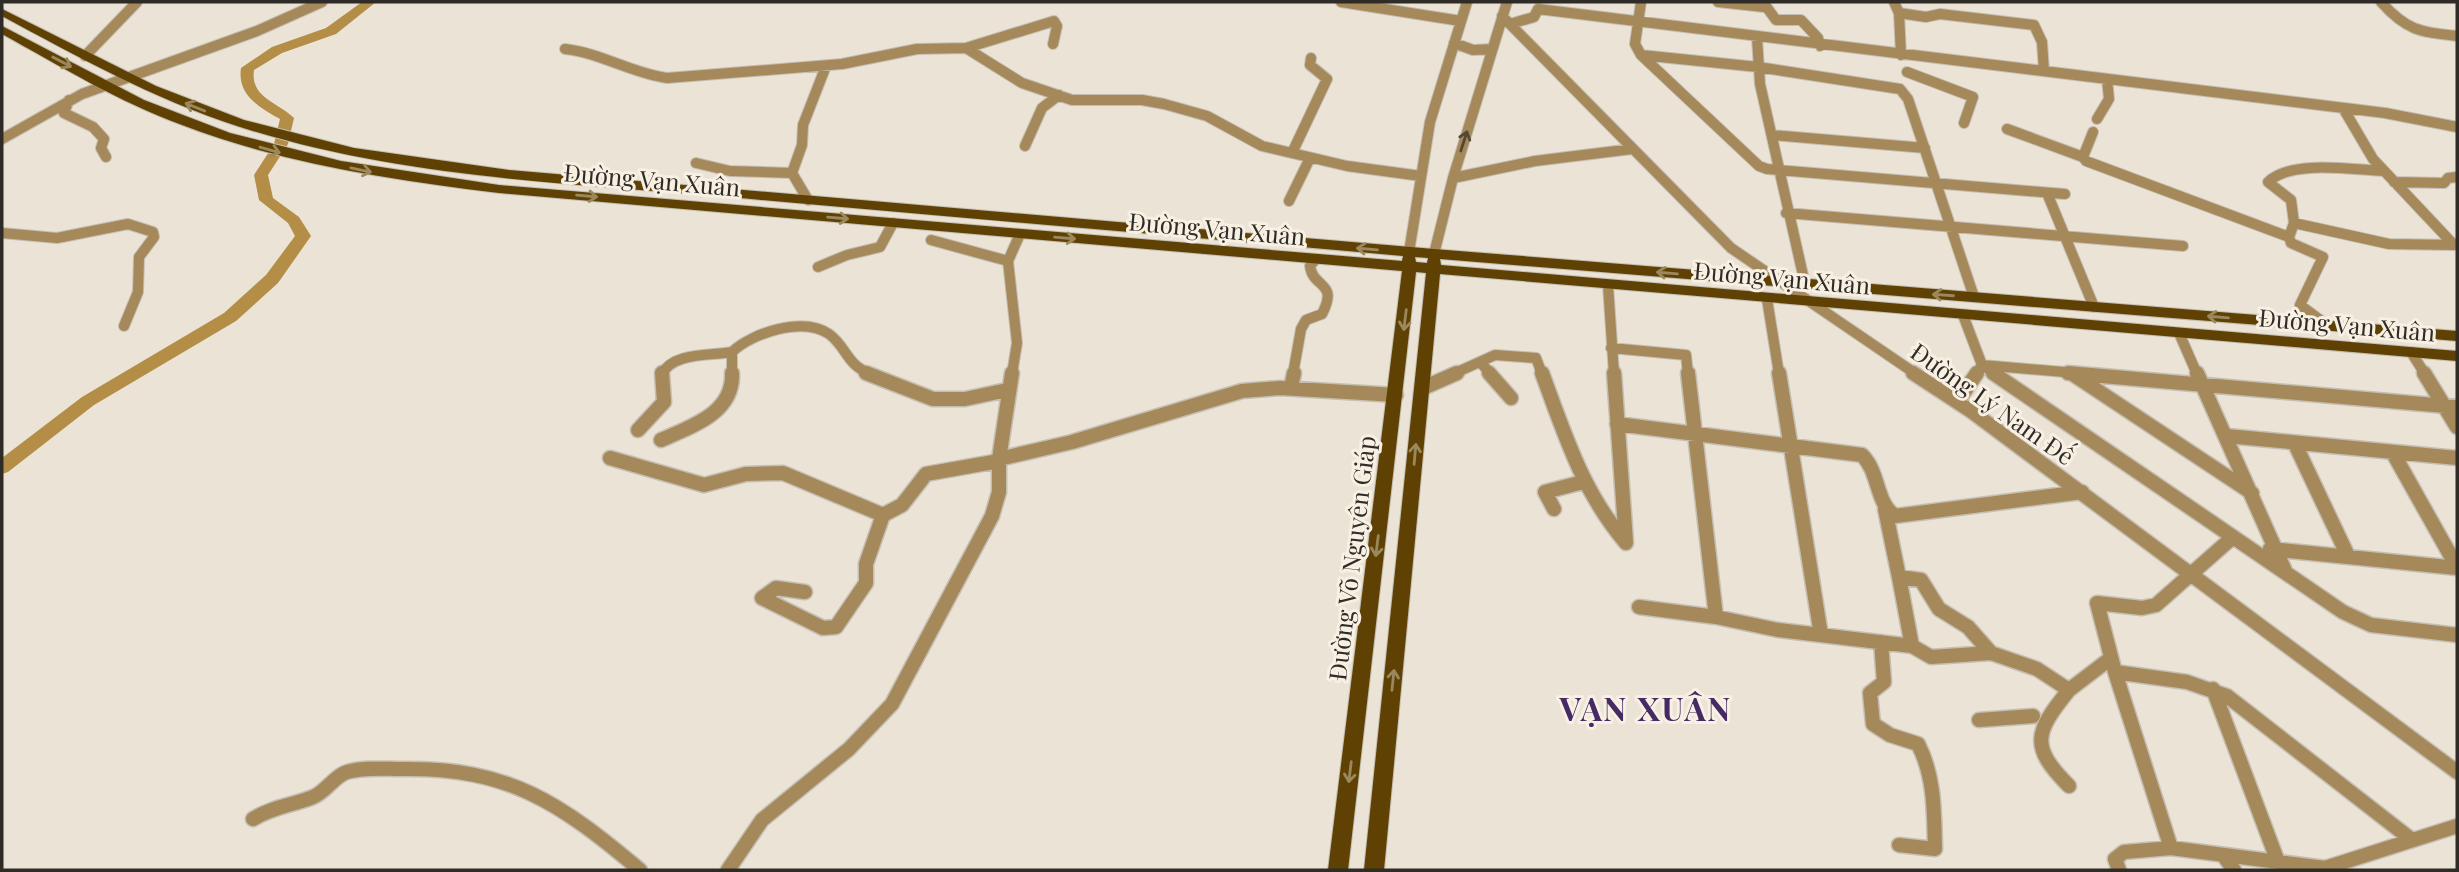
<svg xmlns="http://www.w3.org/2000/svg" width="2459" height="872" viewBox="0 0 2459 872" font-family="'Playfair Display',serif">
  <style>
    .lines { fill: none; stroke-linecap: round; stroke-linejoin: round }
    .river { fill: #b48d47; fill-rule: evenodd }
    .minor-far1-casing { stroke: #c5beb3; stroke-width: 12 }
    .minor-casing { stroke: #c5beb3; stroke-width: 17 }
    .major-casing { stroke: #c5beb3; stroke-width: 2 }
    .minor-far1 { stroke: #a5895a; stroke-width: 10 }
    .minor { stroke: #a5895a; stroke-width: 14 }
    .major { fill: #5f4203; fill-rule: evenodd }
    .oneway { stroke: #9c885d }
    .oneway2 { stroke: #524836 }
    .labels { text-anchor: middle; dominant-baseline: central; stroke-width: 6; stroke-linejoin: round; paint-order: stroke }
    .street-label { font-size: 24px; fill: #2f2c27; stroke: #f8f0e3 }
    .district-label { font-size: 32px; font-weight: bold; letter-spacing: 2px; fill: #452a64; stroke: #f8f0e3 }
  </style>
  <rect width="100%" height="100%" fill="#ebe3d6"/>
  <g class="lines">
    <!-- river -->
    <path class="river" d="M362,2h14l-40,32 -54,19 -28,17c-4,28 24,32 40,48l-6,26 -20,31 5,23 26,19 12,19 -33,47 -42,38 -142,84 -86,67 -6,2v-16l80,-61 142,-84 42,-38 29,-39 -7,-13 -29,-23 -5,-25 20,-31 6,-25c-21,-12 -43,-24 -39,-51l31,-21 54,-19z"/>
    <!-- minor-far1 casing -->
    <g class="minor-far1-casing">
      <path id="minor-far1" d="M1341,2l120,19
        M1641,2l-6,42 6,11 118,111 8,3 298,25
        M1718,2l46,5
        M1763,2l13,18h25l17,18 2,8
        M1894,2l5,11 2,42
        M2381,2c26,29 39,30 76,34
        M1899,13l27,4 14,-3 94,11 8,17 2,29
        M1502,16l229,232 185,126
        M1510,24l24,-7 4,-8 847,104 72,14
        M1757,38l3,46 45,200
        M1454,43l19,7 19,-1
        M966,48l88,-27 3,5 -4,18
        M565,49c36,4 66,24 102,29l175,-14 75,-15 49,-1 56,35 50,17h70l22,4 43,12 55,30 85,20 74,10
        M1641,55l117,12 142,22 8,10 66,198
        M85,56l52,-54
        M1907,72l66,25 -9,26
        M69,100l-5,13 29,14 11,12 -3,9 5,9
        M2097,119l12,-20 -2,-20
        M2007,129l76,28
        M2093,132l-10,25 3,4 203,76 5,-14 95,21 65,1 -81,-86 -30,-51
        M1772,135l153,13
        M2,139l80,-45 175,-63 65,-29
        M1025,146l17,-38 17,-13
        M1292,153l35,-74 -17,-14 1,-7
        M696,163l34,8 62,2
        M1453,178l82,-17 97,-12
        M2394,182l50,1 4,-5 9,-1
        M2047,193l47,114
        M808,200l-16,-27 10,-28 1,-20 23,-59
        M1289,201l21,-43
        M1786,213l397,33
        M2294,223l-3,-23 -23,-18c24,-23 85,-12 116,-11
        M2,233l55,5 71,-14 25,8 1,5 -15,20 -1,35 -14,34
        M2289,237l2,6 32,14 -23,48 27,20
        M931,240l77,21
        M1409,252l21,-130 37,-120
        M1434,254l19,-76 54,-176
        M818,267l29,-12 33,-8 13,-24
        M1608,285l6,89
        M1767,299l12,75
        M1963,315l19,50 14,9
        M2179,333l18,41
        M1611,348l75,7 2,19
        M2411,352l14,22
        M1480,362l11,12
        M662,374c11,-22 48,-18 70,-22
        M732,374v-22c20,-19 71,-36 97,-18 18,13 17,31 42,40
        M1012,374l5,-31 -9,-82 12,-27
        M1293,374l8,-45 5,-9 16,-6c17,-33 -9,-25 -12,-48l5,-6
        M1453,374l42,-19 41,3 6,16
        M1976,374l6,-9 106,9"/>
    </g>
    <!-- minor casing -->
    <g class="minor-casing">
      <path id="minor" d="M866,373l67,26h32l42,-9
        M1489,373l22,25
        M1542,373c23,62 40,118 84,170
        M1614,373l12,169
        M1688,373l28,244
        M1779,373l42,262
        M1913,373l58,38 486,361
        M1993,373l350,239 28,13 86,10
        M2068,373l389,34
        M2197,373l89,200
        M2424,373l33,54
        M2074,375l178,118
        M1291,388l3,-15
        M1423,388l34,-15
        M1958,401l19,-28
        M1617,424l245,31c18,18 13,47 33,61l187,-24
        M638,430l26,-28 -2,-29
        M2227,436l230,22
        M661,440c31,-14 73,-27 71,-67
        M2295,444l53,112
        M2393,453l64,114
        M610,458l94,27 42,-11 37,-1 100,42 19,-10 24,-31 73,-13
        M999,459l73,-17 170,-51 38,-3 116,7
        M1554,509l-9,-17 38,-10
        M1885,509l14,68
        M2233,537l-77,68 -14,3 -45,-5 18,69 72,10 40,14 185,144
        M2270,549l187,19
        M805,592l-29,-4 -14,10 61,30 13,-1 30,-44v-19l17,-49
        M1639,607l77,10 62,13 134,16 -13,-69 22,3 18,29 29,18 23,26 46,16 32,21 42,-32
        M1881,642l3,40 -14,11 3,31 17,11 28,9c17,33 16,69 17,105l-36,-4
        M1912,646l19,11 60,-4
        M2115,672l56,176
        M2213,689l65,173
        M2069,690c-34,42 -40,56 0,96
        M1979,720l54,-4
        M253,819c19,-12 40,-14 60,-22 13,-5 21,-21 34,-25 16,-5 37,-3 54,-3 108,-2 159,34 239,101
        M2223,855l11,15
        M728,870l34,-50 87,-71 43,-45 100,-188 7,-24v-33l13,-86
        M2119,870l-4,-11 9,-7 47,-4 154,20 132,-42"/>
    </g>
    <!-- major casing -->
    <g class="major-casing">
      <path id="major" d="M2,9l154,77 88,34 110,28 155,22 925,79 1023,82v10l-1017,-82 1,6 1016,86v10l-1017,-87 -56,596h-20l62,-597 -10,-1 -68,598h-20l74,-599 -903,-78c-107,-13 -215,-29 -317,-68 -63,-23 -122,-59 -180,-91v-8l142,74 86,33 111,28 158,24 903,76 1,-5c-225,-20 -450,-39 -675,-59 -164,-14 -334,-20 -491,-71 -83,-27 -159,-69 -235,-110zM1415,257l13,1 -1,5 -11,-1z"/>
    </g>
    <!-- minor-far1 -->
    <use href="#minor-far1" class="minor-far1"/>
    <!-- minor -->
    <use href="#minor" class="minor"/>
    <!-- major -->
    <use href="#major" class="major"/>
  </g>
  <!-- one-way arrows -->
  <defs><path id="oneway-shaft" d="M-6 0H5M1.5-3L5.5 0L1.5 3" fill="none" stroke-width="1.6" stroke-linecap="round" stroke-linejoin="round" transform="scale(1.75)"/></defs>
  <g class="oneway">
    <use href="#oneway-shaft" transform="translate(62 62) rotate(28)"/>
    <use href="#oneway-shaft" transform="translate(195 107) rotate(-158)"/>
    <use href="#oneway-shaft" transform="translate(270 150) rotate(16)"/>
    <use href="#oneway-shaft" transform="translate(361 170) rotate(12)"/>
    <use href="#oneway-shaft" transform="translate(587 196) rotate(5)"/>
    <use href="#oneway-shaft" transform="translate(838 218) rotate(5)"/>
    <use href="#oneway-shaft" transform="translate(1065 238) rotate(5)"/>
    <use href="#oneway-shaft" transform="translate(1367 249) rotate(-175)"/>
    <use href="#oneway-shaft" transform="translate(1667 273) rotate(-175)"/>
    <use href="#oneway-shaft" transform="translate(1943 295) rotate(-176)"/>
    <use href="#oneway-shaft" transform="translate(2218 317) rotate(-175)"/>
    <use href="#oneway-shaft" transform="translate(1405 320) rotate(97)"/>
    <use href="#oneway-shaft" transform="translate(1415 454) rotate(-85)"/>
    <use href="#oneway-shaft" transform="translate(1377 546) rotate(97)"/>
    <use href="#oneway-shaft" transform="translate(1393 680) rotate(-84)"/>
    <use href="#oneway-shaft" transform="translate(1350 772) rotate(97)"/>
  </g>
  <use class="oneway2" href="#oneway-shaft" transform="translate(1464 141) rotate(-72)"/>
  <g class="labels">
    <!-- street labels -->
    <g class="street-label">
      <text transform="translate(652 179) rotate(5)">Đường Vạn Xuân</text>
      <text transform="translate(1217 228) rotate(5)">Đường Vạn Xuân</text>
      <text transform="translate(1782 277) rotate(5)">Đường Vạn Xuân</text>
      <text transform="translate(2347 324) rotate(5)">Đường Vạn Xuân</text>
      <text transform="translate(1993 403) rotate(35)">Đường Lý Nam Đế</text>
      <text transform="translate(1351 558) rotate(-83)">Đường Võ Nguyên Giáp</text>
    </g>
    <!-- district labels -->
    <g class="district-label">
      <text x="1646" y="707">VẠN XUÂN</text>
    </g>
  </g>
  <!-- border -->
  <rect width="2459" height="872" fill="none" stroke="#2f2c27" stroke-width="7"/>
</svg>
